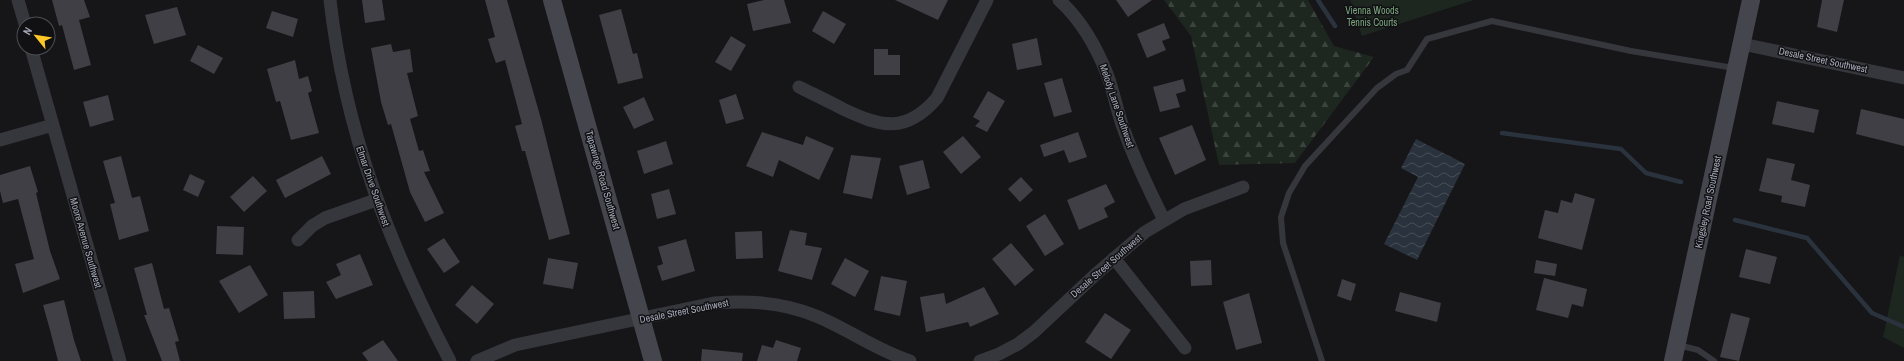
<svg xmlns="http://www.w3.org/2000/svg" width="1904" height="361" viewBox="0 0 1904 361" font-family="'Archivo Narrow',sans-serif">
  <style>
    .forest { fill: url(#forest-firs) }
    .green { fill: #1d261f }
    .water { fill: url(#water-waves) }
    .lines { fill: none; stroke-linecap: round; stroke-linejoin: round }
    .stream { stroke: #2a333d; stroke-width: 4.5 }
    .building { fill: #403f45 }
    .lane { stroke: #36373d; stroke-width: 6 }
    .street { stroke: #36373d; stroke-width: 13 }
    .secondary { stroke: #44454d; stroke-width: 18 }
    .labels { text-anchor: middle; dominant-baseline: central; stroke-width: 3; stroke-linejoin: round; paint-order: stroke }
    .park-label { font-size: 10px; fill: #7ba681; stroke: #111013 }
    .street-label { font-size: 10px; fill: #a6aab9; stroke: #111013 }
  </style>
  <defs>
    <pattern id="forest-firs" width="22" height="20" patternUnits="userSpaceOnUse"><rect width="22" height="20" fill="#1d261f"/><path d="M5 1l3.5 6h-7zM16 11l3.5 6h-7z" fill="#3b433d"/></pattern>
    <pattern id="water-waves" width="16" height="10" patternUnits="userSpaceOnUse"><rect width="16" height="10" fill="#2a333d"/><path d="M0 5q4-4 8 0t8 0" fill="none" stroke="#464e57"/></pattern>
  </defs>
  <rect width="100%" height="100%" fill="#161518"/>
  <!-- forest -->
  <path class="forest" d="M1164,0h144l26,46 40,11 -79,106 -76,2 -28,-129z"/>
  <!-- green -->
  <path class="green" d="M1350,0h124l-112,36z
    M1900,255l4,2v91l-21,-11z"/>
  <!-- water -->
  <path class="water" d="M1416,139l49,25 -48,96 -33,-16 34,-67 -17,-9z"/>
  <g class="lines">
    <!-- stream -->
    <path class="stream" d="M1318,0l17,26
      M1502,133l119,16 25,24 35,9
      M1735,220l72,18 65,75 32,14"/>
  </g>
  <!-- building -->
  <path class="building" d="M52,0h32l6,17 -11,3 12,45 -17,5 -12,-45 -3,1z
    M362,0h20l3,20 -20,3z
    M485,0h22l34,119 29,115 -21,6 -24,-89h-3l-7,-25 7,-2 -17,-64 -9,3 -4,-11 -4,-13 7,-2z
    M764,0h20l7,23 -38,8 -6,-27z
    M895,0h53l-10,20z
    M1116,0h36l-24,17z
    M1822,0h22l-7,32 -20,-5z
    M177,7l9,28 -32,9 -9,-29z
    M621,9l12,45 4,-1 6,25 -25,6 -19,-69z
    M272,11l26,8 -5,18 -27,-9z
    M823,11l23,13 -12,20 -22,-13z
    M1164,23l6,15 -8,3 4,9 -19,8 -10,-24z
    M731,36l15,9 -15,26 -16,-9z
    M1037,38l5,27 -25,5 -5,-26z
    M391,44l2,8 17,-3 3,23 -6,1 11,43 -8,3 9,32 4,-1 7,21 -6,1 20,41 -19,9 -15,-30 -19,-68 -3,1 -7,-23 -10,-54z
    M198,45l25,13 -9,16 -24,-13z
    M874,49h14v6h12v20h-26z
    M295,60l4,19 9,-3 4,15 -4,2 11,40 -28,7 -11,-39 -4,1 -9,-33z
    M1062,78l10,34 -18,5 -10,-34z
    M1183,79l3,12 -10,3 4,13 -20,5 -7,-25z
    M988,91l17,10 -18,31 -12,-6 5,-5 -7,-4z
    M736,94l8,25 -18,5 -7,-24z
    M108,95l6,25 -24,7 -7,-25z
    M644,97l10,23 -20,9 -11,-22z
    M1777,101l42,9 -5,23 -42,-9z
    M1861,109l43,10v27l-48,-12z
    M1192,125l14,35 -31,15 -16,-37z
    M762,132l41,13 3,-9 28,12 -15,32 -40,-20 -6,17 -27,-11z
    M1078,132l9,25 -18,6 -5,-13 -20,7 -4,-12z
    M963,136l18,21 -20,17 -18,-22z
    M666,141l7,23 -29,10 -7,-23z
    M851,155l30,3 -9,41 -29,-6z
    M121,156l11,42 8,-2 9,35 -30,9 -9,-36 5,-1 -12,-42z
    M322,156l9,18 -46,24 -9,-18z
    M1767,158l28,6 -4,16 19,5 -5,22 -24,-5 1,-6 -23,-5z
    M923,160l7,28 -23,7 -8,-29z
    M30,166l8,26 -2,1 14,58 10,28 -37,14 -8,-29 19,-5 -16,-60 -15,4 -3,-12v-16z
    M190,174l15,7 -7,16 -15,-7z
    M253,176l14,15 -23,21 -14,-15z
    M1021,177l12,13 -13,12 -12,-13z
    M1106,184l9,18 -11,6 4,9 -29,13 -12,-30z
    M669,189l7,25 -19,5 -6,-25z
    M1575,193l20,6 -13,51 -44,-12 7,-28 13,3 3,-13 11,3z
    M1045,214l19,30 -19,12 -19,-30z
    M217,226l27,1 -1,28 -27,-1z
    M790,230l17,3 -2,12 17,3 -10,32 -34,-9z
    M762,231l1,27 -27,1 -1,-27z
    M444,238l16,24 -16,11 -17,-24z
    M686,239l9,32 -33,10 -5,-15 6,-2 -5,-17z
    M1011,243l23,27 -19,16 -23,-27z
    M1746,249l31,8 -7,27 -31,-7z
    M360,254l13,31 -37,14 -10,-17 15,-7 -5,-11z
    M548,258l30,5 -5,26 -30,-5z
    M845,258l24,13 -14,26 -24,-13z
    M1211,260l1,25 -21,1 -1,-25z
    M1536,260l21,4 -2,12 -21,-3z
    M152,263l12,46 5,-1 10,33 -4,1 5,19h-18l-18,-46h3l-13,-47z
    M250,265l18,30 -29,18 -20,-32z
    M881,276l26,5 -7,35 -26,-6z
    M1544,278l43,11 -4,18 -11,-3 -4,14 -32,-8z
    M1342,279l14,5 -5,17 -14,-5z
    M472,285l22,19 -17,20 -22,-19z
    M984,287l15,27 -29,13 -2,-5 -42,10 -6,-35 24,-4 2,11z
    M314,291l1,27 -31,1 -1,-27z
    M1400,292l41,11 -4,19 -42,-11z
    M1249,293l13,50 -26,7 -13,-48z
    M64,300l10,40 7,21h-23l-8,-31 -7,-25z
    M1105,313l26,17 -20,29 -26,-17z
    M1731,313l19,5 -11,43 -19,-4z
    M383,340l15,21h-30l-6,-8z
    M776,340l25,8 -4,13h-40l5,-16 11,3z
    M702,349l41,4 -1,8h-41z"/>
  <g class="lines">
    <!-- lane -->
    <path class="lane" d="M1678,345l20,5 16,11
      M1322,361l-39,-118 -2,-26 8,-24 16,-27 72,-78 19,-14 11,-4 20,-31 65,-18 139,30 103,17"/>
    <!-- street -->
    <path class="street" d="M18,0l7,24
      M330,0c15,132 59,245 120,361
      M1059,0c22,20 37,46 48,74 7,18 10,38 17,56 11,31 25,60 40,90
      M1742,44l162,34
      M31,48l89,313
      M799,87c14,7 29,14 44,22 38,18 63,25 94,-11l50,-98
      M0,140l53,-15
      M298,240l14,-14 13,-8 51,-18
      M1114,258l71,90
      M477,361l38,-16 199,-42c35,-3 69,-1 102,13 32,13 60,34 94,45
      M980,361l19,-7 19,-10 16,-12 62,-58 49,-42 39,-23 59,-22"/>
    <!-- secondary -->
    <path class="secondary" d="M552,0l101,361
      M1673,361l78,-361"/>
  </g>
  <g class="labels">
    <!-- park labels -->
    <g class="park-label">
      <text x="1372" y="10">Vienna Woods<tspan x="1372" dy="12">Tennis Courts</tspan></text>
    </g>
    <!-- street labels -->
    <g class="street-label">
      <text transform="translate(1823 60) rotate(12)">Desale Street Southwest</text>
      <text transform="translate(1117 106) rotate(71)">Melody Lane Southwest</text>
      <text transform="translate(603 180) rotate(74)">Tapawingo Road Southwest</text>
      <text transform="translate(373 186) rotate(71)">Elmar Drive Southwest</text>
      <text transform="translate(1708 202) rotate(-78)">Kingsley Road Southwest</text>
      <text transform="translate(86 243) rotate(74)">Moore Avenue Southwest</text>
      <text transform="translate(1106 266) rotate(-41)">Desale Street Southwest</text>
      <text transform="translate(684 311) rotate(-11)">Desale Street Southwest</text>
    </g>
  </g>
  <!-- north arrow -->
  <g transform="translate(36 36) rotate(300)"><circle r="19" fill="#111013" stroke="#4d4e55"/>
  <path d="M0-3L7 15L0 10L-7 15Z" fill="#ffc826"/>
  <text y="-6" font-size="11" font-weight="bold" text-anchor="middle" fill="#a6aab9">N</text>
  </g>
</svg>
